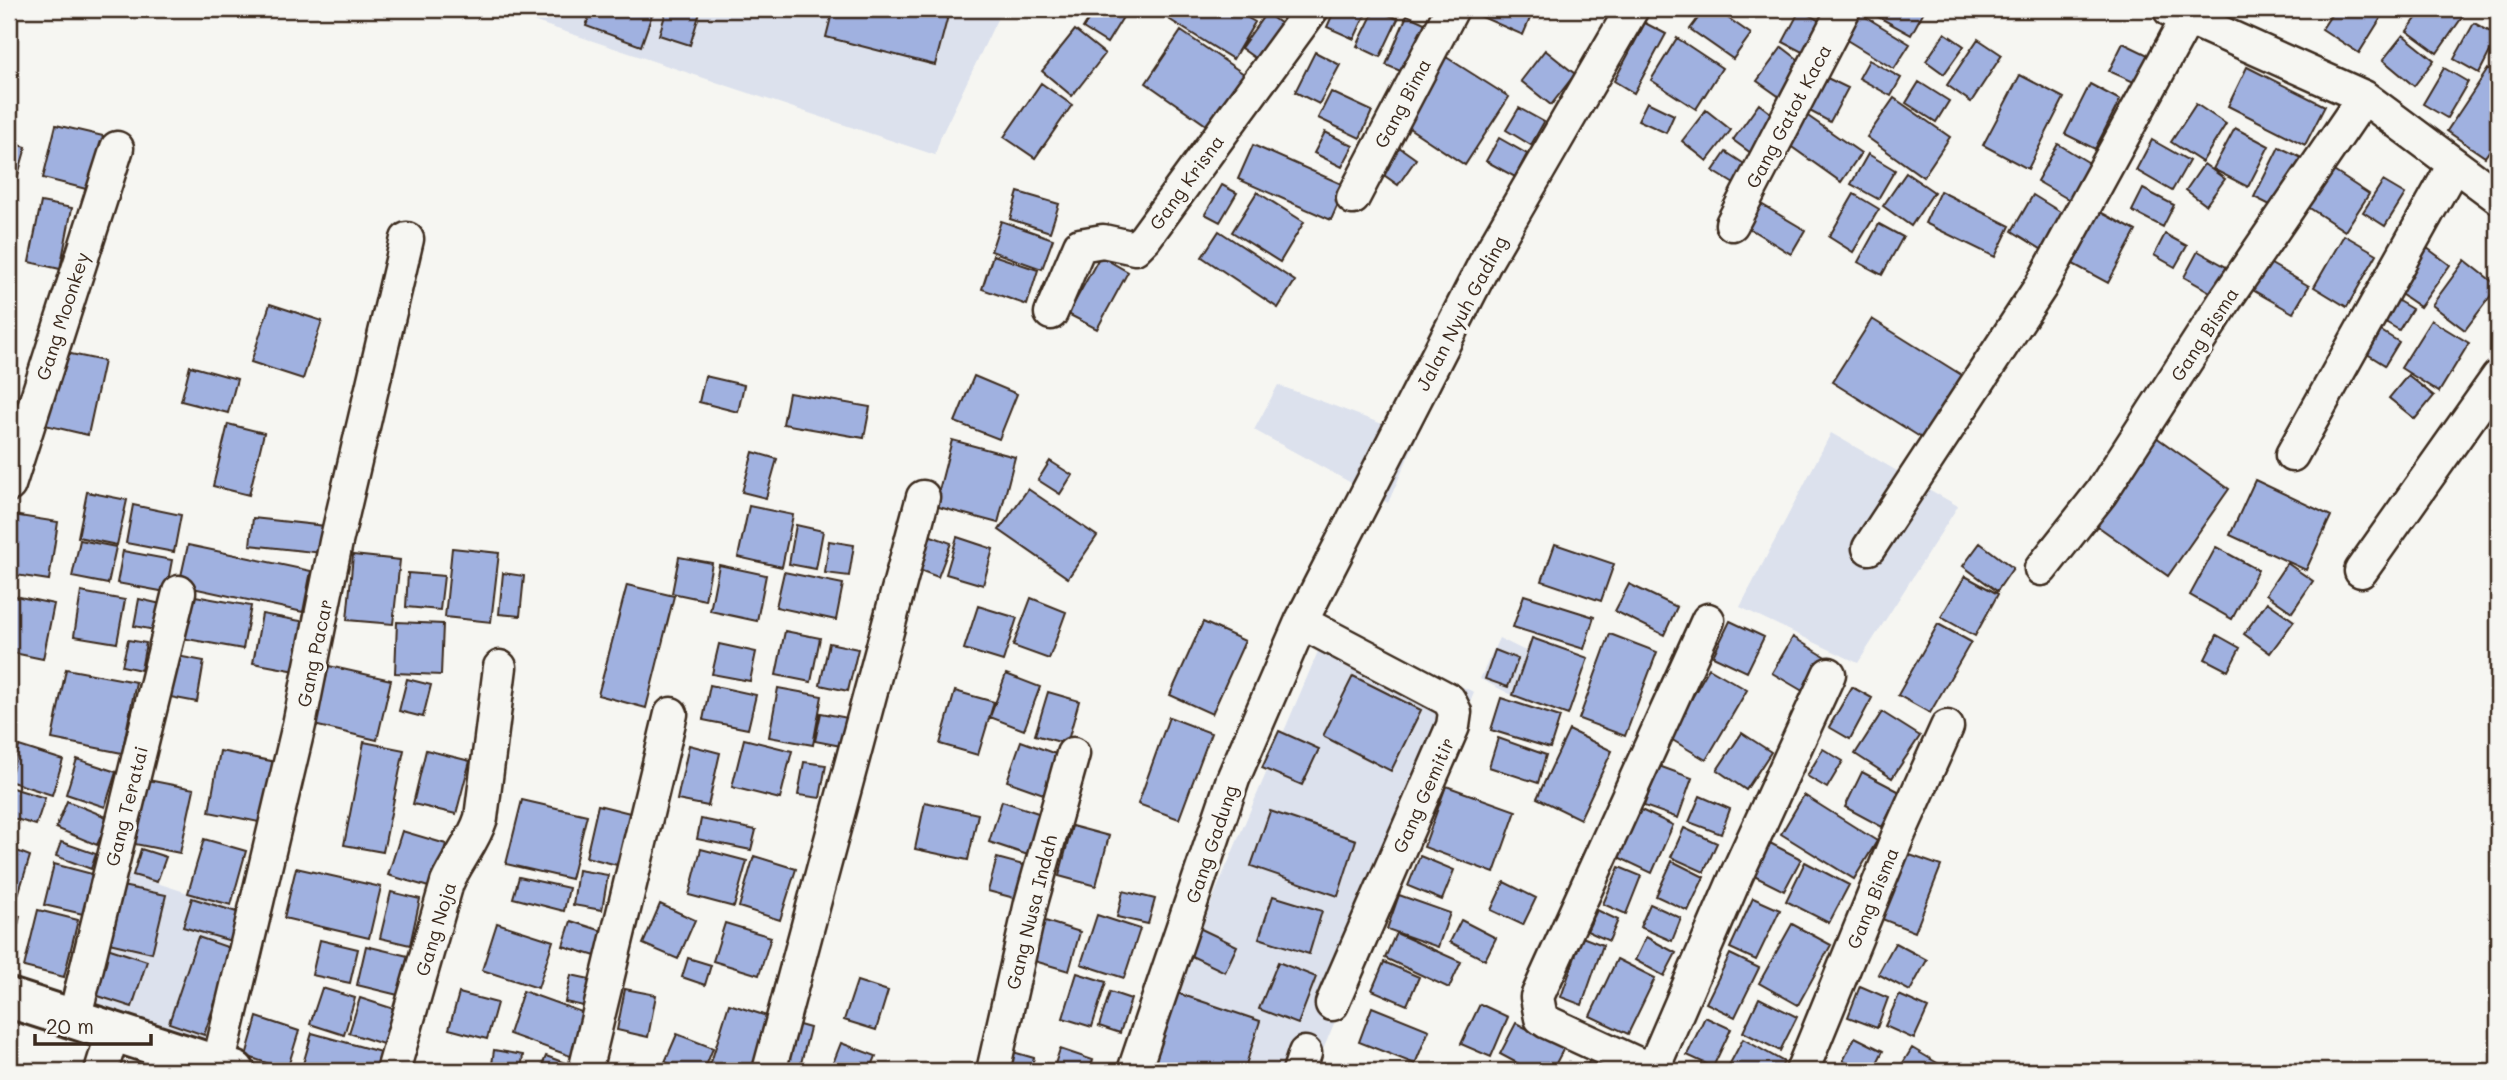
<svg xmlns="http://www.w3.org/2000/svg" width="2507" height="1080" viewBox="0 0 2507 1080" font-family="Mali,sans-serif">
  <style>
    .built { fill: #dce1ed }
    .building { fill: #a0b1e0; stroke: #3b2a1e; stroke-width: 2 }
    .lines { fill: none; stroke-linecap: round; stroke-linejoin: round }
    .street-casing { stroke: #3b2a1e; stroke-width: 37 }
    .secondary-casing { stroke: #3b2a1e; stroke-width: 44 }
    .street { stroke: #f6f6f2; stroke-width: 32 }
    .secondary { stroke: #f6f6f2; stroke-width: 38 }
    .labels { text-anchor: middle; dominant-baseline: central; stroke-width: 7; stroke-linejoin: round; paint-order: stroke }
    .street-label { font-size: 19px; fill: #3b2a1e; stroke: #f6f6f2 }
  </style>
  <rect width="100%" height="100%" fill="#f6f6f2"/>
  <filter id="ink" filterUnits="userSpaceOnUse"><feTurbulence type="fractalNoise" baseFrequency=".0143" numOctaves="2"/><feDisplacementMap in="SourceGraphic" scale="14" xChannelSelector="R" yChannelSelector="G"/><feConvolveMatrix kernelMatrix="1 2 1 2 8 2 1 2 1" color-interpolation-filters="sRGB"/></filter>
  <g filter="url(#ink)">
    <!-- built -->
    <path class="built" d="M497,9h505l-61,127 -6,19z
      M1278,385l139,52 -29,66 -134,-73z
      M1831,433l127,73 -100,157 -118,-56z
      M1328,628l146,64 -160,379h-169l70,-178z
      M1499,638l47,23 -20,41 -46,-23z
      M110,868l156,50 -49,151 -156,-48z"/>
    <!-- building -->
    <path class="building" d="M592,9h62l-13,37 -55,-20z
      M667,9h34l-11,36 -31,-10z
      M833,9h103l13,3 -14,53 -109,-28z
      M1095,9h33l-21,34 -24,-15z
      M1173,9h59l23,13 -22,37 -66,-41z
      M1335,9h33l-14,30 -27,-12z
      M1375,9l23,10 -18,38 -23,-11z
      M1464,9h70l-11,26z
      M1705,9h10l36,25 -18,25 -43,-30z
      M1864,9h57l3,2 -13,24z
      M2335,9h43l6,4 -25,40 -37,-24z
      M2423,9h30l10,7 -26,37 -30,-22z
      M1800,10l25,14 -17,31 -25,-13z
      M1266,13l22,16 -26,34 -21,-15z
      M1861,14l49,30 -16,25 -49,-30z
      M1407,15l24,11 -21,49 -24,-10z
      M1645,23l21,11 -32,59 -20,-12z
      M2474,23l24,13 -19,37 -25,-14z
      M1075,30l30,24 -33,42 -30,-25z
      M1181,31l63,43 -35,53 -63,-44z
      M1945,33l19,13 -20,28 -18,-13z
      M2403,35l31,25 -20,26 -31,-26z
      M1677,38l45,30 -26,41 -45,-29z
      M1978,39l24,16 -31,47 -24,-17z
      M2123,43l25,12 -12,28 -27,-12z
      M1782,47l26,20 -24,33 -27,-19z
      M1545,50l30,24 -24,31 -30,-24z
      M1315,52l25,13 -21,39 -24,-12z
      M1446,57l63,40 -44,68 -62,-41z
      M1869,60l32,18 -10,18 -32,-18z
      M2247,67l78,39 -20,39 -77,-39z
      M2444,68l24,14 -21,36 -24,-14z
      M2488,69l10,6v63l-13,19 -38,-26z
      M2020,75l44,23 -36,71 -45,-24z
      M1823,76l25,12 -18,34 -24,-13z
      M1919,82l30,19 -13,21 -30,-19z
      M1041,83l31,22 -37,53 -31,-21z
      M2090,84l30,16 -25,49 -30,-15z
      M1331,92l41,19 -12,27 -42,-20z
      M1894,98l56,39 -27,40 -56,-40z
      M1647,102l27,13 -8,18 -28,-13z
      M1759,104l22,17 -26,35 -22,-16z
      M2196,104l30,20 -24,38 -31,-20z
      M1519,108l25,14 -13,23 -25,-15z
      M1706,110l25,20 -24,31 -25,-20z
      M1802,112l59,41 -20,29 -59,-42z
      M56,125l47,11 -13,54 -47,-12z
      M2235,128l34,18 -21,41 -35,-18z
      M1325,132l28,14 -11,21 -28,-14z
      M1499,138l28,16 -12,23 -29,-16z
      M2152,140l37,21 -17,30 -36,-21z
      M9,142l17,5 -17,60z
      M1392,142l24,17 -18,26 -24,-17z
      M2058,144l43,26 -21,36 -43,-25z
      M1253,145l93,41 -15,34 -93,-41z
      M2279,147l23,11 -26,50 -22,-11z
      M1726,152l26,17 -13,18 -26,-16z
      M1868,154l27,16 -17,29 -27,-15z
      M2204,164l21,15 -19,26 -20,-15z
      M2326,166l43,28 -24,37 -43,-28z
      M1906,173l28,19 -23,34 -28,-20z
      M2383,181l22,13 -20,32 -22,-14z
      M1222,185l15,8 -17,29 -15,-8z
      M2143,189l31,16 -11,22 -31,-16z
      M1940,191l70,35 -15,31 -70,-34z
      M1018,192l41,12 -9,28 -40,-13z
      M1257,192l47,30 -24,40 -48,-30z
      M1854,194l25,15 -26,43 -24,-15z
      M2033,195l37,23 -21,36 -37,-23z
      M1756,201l49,29 -14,24 -49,-30z
      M41,202l31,6 -12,61 -31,-7z
      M2100,212l36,19 -28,52 -35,-19z
      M1001,221l52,18 -11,30 -51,-18z
      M1879,224l24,13 -21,38 -24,-13z
      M1219,231l76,50 -17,27 -76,-51z
      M2165,234l22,12 -12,21 -21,-12z
      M2344,235l33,19 -30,53 -33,-20z
      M2419,242l31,23 -30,42 -31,-21z
      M2198,251l37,21 -14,26 -37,-21z
      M993,255l45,15 -11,35 -45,-16z
      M1100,256l28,16 -31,57 -29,-15z
      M2259,257l50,29 -16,27 -49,-28z
      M2465,260l33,26 -33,44 -33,-25z
      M2395,299l17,10 -13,21 -17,-10z
      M270,304l52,17 -19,58 -52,-17z
      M1872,319l96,60 -40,63 -96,-60z
      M2431,320l38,23 -30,49 -38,-24z
      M2378,329l21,13 -14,23 -21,-13z
      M57,351l47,10 -16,74 -47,-11z
      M190,366l47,13 -9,34 -47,-12z
      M2408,375l26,21 -19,23 -26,-21z
      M705,376l39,9 -6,27 -39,-10z
      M974,376l43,18 -18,45 -44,-17z
      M789,393l81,14 -6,31 -81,-14z
      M228,424l36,9 -15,62 -36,-9z
      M2156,437l73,52 -61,87 -72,-51z
      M952,440l63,17 -17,66 -63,-17z
      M753,452l24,7 -11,39 -24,-6z
      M1050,461l22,14 -12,19 -22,-14z
      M2255,480l76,36 -25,54 -76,-35z
      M1028,489l69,47 -29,42 -69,-48z
      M87,492l40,8 -10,45 -39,-8z
      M133,505l48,10 -7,37 -48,-9z
      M749,506l44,9 -11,52 -44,-10z
      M13,515l45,7 -9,58 -40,-6z
      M253,518l72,8 -3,27 -72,-8z
      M796,525l27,6 -7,38 -27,-5z
      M923,533l28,10 -13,34 -27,-10z
      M957,537l36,12 -10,36 -37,-11z
      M80,540l36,7 -8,37 -36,-7z
      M829,541l25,4 -5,31 -24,-3z
      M1980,543l33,25 -16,23 -34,-25z
      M1555,544l59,20 -13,37 -59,-20z
      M188,545l123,26 -8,41 -124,-27z
      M2216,547l42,23 -26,49 -42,-24z
      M452,548l47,5 -8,69 -46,-5z
      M123,551l49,9 -6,32 -49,-9z
      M353,555l47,5 -7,64 -46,-4z
      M679,557l33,6 -7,37 -33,-7z
      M2287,563l26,18 -21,31 -26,-18z
      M719,565l47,10 -9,46 -47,-10z
      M784,572l59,12 -7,36 -60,-13z
      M408,573l36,3 -4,34 -34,-3z
      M503,573l21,3 -4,40 -21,-2z
      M1965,576l33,18 -23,42 -34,-19z
      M1629,584l48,23 -13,28 -49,-24z
      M627,585l47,11 -28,112 -48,-13z
      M81,592l44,8 -8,43 -43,-7z
      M184,594l67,12 -8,43 -67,-12z
      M10,595l44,9 -11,55 -34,-7z
      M1524,595l70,22 -10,32 -71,-22z
      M1031,598l35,14 -17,47 -36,-13z
      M139,599l31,7 -5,26 -31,-6z
      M2267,602l27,19 -24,32 -26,-19z
      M978,606l39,12 -14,43 -39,-12z
      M262,614l55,10 -10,49 -54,-10z
      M1730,621l34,16 -17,35 -34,-16z
      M397,622l46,2 -2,51 -46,-2z
      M1203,622l42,19 -33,73 -42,-19z
      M1938,624l33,18 -41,71 -32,-18z
      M785,631l35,7 -9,44 -35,-7z
      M1610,634l47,18 -32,84 -46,-17z
      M2217,635l23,13 -12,23 -23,-12z
      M1793,637l34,21 -21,35 -34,-20z
      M1532,638l56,20 -20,57 -55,-20z
      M128,640l18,3 -5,27 -19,-4z
      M829,643l29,6 -10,42 -28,-6z
      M719,644l37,8 -6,29 -38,-7z
      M1495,650l23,9 -10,28 -23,-8z
      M172,655l32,6 -7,41 -32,-6z
      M329,666l62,14 -14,60 -63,-15z
      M1709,668l38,22 -41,70 -37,-22z
      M66,669l70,13 -14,71 -70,-14z
      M1006,674l34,13 -16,43 -34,-13z
      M1353,676l68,34 -30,61 -68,-35z
      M407,679l24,6 -8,32 -24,-6z
      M710,685l46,10 -8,34 -45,-9z
      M1852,687l20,11 -22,41 -21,-12z
      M778,688l44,8 -9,49 -44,-8z
      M955,691l39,11 -16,53 -38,-11z
      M1048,692l31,9 -12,43 -32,-9z
      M1501,698l59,19 -10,31 -59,-18z
      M1882,712l38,24 -28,42 -37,-24z
      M821,713l27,5 -7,28 -26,-5z
      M1169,717l42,16 -32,86 -41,-15z
      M1569,730l43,21 -32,68 -43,-21z
      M1279,731l40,18 -17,36 -40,-17z
      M1742,733l29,19 -25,38 -29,-20z
      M1498,738l48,17 -8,28 -49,-16z
      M744,739l48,12 -12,48 -48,-12z
      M1021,741l43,16 -15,39 -42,-15z
      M364,742l40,8 -21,102 -39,-7z
      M689,745l31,8 -12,53 -31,-6z
      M19,746l44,14 -11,35 -43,-14z
      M1823,749l20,12 -16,27 -20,-12z
      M426,750l44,11 -14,53 -43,-10z
      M220,751l56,11 -12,61 -55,-11z
      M77,759l39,13 -11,35 -39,-13z
      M804,762l22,3 -6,33 -22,-3z
      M1659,766l33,12 -14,40 -34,-12z
      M1862,772l38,20 -18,35 -37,-20z
      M148,780l46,9 -14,64 -45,-9z
      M1446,786l70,25 -22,62 -70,-26z
      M9,787l36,11 -9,27 -27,-8z
      M1804,795l73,46 -23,38 -73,-45z
      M1700,796l30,13 -9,25 -32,-12z
      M522,800l65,15 -16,64 -65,-15z
      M67,801l42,17 -12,27 -41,-17z
      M1002,801l42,14 -13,41 -42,-14z
      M925,802l53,12 -10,46 -53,-11z
      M598,805l40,10 -13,52 -39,-10z
      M1639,809l34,16 -21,48 -34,-16z
      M1270,811l86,29 -18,56 -87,-30z
      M701,819l55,11 -5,20 -54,-11z
      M1072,826l37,10 -13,50 -37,-10z
      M1684,828l33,15 -13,29 -33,-15z
      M402,831l44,13 -14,44 -44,-13z
      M204,839l42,12 -15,54 -43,-12z
      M61,842l35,12 -5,15 -35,-13z
      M1770,843l31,16 -17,32 -30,-15z
      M9,848l21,8 -15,49 -6,-2z
      M141,849l25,8 -9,25 -24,-7z
      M701,849l46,12 -13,46 -45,-12z
      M1907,854l34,12 -26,66 -33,-13z
      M754,856l42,13 -16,51 -41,-13z
      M1420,856l34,14 -12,30 -34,-14z
      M997,858l30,8 -9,33 -30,-8z
      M1672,861l32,16 -16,34 -32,-15z
      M1805,862l44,23 -20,38 -43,-22z
      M54,864l38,10 -9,40 -39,-9z
      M1619,867l22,9 -15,38 -23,-10z
      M296,868l85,19 -12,51 -85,-20z
      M578,870l30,5 -6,35 -29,-5z
      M519,877l50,11 -5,23 -51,-13z
      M1504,882l32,16 -13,27 -32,-15z
      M122,886l44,9 -14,58 -43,-10z
      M1123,891l32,8 -7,25 -31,-7z
      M391,892l29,7 -10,46 -30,-7z
      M1399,895l51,18 -12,34 -51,-18z
      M1273,896l49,15 -13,43 -50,-16z
      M192,898l54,17 -8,28 -55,-16z
      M1753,898l27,12 -24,50 -26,-12z
      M660,904l35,16 -17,39 -35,-15z
      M1650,904l31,14 -9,23 -32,-14z
      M38,910l40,10 -14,57 -40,-10z
      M1597,910l21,10 -9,21 -22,-10z
      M9,913l11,3 -11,52z
      M1097,915l43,14 -16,49 -43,-14z
      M1042,920l38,12 -11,39 -38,-11z
      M1461,920l35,18 -11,22 -35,-18z
      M571,921l41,13 -7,25 -42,-13z
      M497,923l56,18 -15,47 -56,-18z
      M725,923l46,14 -12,38 -46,-14z
      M1792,924l39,21 -33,60 -39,-22z
      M1197,927l40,19 -12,26 -40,-19z
      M1396,933l65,29 -12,26 -64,-30z
      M198,937l35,12 -29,86 -35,-12z
      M1582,937l21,8 -21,60 -21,-8z
      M1646,937l30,16 -12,23 -29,-16z
      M320,940l38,9 -8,34 -38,-8z
      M1895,943l32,17 -17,31 -32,-17z
      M101,946l46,15 -15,46 -46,-15z
      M366,946l42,10 -10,39 -41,-10z
      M1730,954l29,14 -24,49 -29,-14z
      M688,958l23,7 -6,20 -23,-8z
      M1617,959l38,19 -27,56 -38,-18z
      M1278,962l38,15 -18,47 -39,-15z
      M1384,962l35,15 -12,28 -35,-15z
      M1077,973l29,9 -14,45 -29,-9z
      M571,975l28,6 -6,27 -28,-6z
      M857,981l31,10 -12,39 -32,-10z
      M1860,986l28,12 -11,30 -29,-11z
      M322,988l33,10 -11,37 -34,-11z
      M625,989l31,6 -8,42 -31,-7z
      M523,991l67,24 -14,43 -67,-24z
      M1110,992l21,7 -11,34 -21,-7z
      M1174,992l86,29 -16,50h-96z
      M459,993l38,10 -10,36 -38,-10z
      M1899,995l29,13 -14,31 -29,-13z
      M360,998l37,12 -11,35 -37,-12z
      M1759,998l38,19 -17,34 -37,-19z
      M729,1004l41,13 -17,54 -44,-2z
      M1480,1004l28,13 -17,40 -30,-13z
      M1372,1007l57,23 -14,34 -56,-22z
      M257,1017l42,14 -12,39 -41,-14z
      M1705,1017l26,12 -18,38 -26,-12z
      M785,1021l25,7 -11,43h-27z
      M1516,1023l48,25 -12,23h-20l-32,-17z
      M312,1033l72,20 -5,18h-78z
      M677,1034l36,14 -9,23h-16l-23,-9z
      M1855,1037l28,14 -10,20h-11l-19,-10z
      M1743,1039l41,23 -5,9h-53z
      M841,1043l35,13 -6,15h-40z
      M1912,1048l27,16 -4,7h-37z
      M1060,1049l33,11 -4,11h-22l-13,-4z
      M494,1050l29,5 -2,16h-30z
      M1013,1052l21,6 -4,13h-23z
      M1593,1054l33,17h-42z
      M546,1056l30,11 -1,4h-35z"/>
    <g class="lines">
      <!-- street casing -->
      <g class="street-casing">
        <path id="street" d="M2170,10l194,87 134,100
          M1353,198l99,-189
          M1732,224l112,-215
          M1051,313l29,-68 23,-4 32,7 10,-10 167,-229
          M2292,455l162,-290
          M9,485l108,-337
          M1869,548l172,-262 146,-267
          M2041,569l60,-76 125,-194 138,-202
          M2361,571l137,-194
          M1301,622l148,78 6,12 -2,14 -121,278
          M74,1020l105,-428
          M218,1066l81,-341 37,-183 71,-303
          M101,1071l12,-39
          M393,1071l54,-188c10,-23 26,-40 34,-65l19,-151
          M585,1071l86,-357
          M769,1071l154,-574
          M993,1071l38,-168 42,-149
          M1134,1071l99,-292 68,-157 185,-361 146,-252
          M1299,1071l6,-18
          M1652,1071l85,-197 92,-200
          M1653,1071l-106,-49 -6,-4 -4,-21 171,-377
          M1802,1071l96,-235 49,-109"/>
      </g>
      <!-- secondary casing -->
      <g class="secondary-casing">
        <path id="secondary" d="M9,998l226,73"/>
      </g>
      <!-- street -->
      <use href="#street" class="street"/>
      <!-- secondary -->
      <use href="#secondary" class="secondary"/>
    </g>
  </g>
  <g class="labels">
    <!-- street labels -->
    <g class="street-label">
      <text transform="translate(1402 103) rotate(-62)">Gang Bima</text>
      <text transform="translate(1788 116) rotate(-62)">Gang Gatot Kaca</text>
      <text transform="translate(1186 182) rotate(-54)">Gang Krisna</text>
      <text transform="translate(1461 313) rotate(-62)">Jalan Nyuh Gading</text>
      <text transform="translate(62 316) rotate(-72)">Gang Moonkey</text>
      <text transform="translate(2204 334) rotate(-57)">Gang Bisma</text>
      <text transform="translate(314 653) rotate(-78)">Gang Pacar</text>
      <text transform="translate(1423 795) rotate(-66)">Gang Gemitir</text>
      <text transform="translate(126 806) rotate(-76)">Gang Teratai</text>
      <text transform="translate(1211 844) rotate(-71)">Gang Gadung</text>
      <text transform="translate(1872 898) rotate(-68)">Gang Bisma</text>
      <text transform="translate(1031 912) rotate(-76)">Gang Nusa Indah</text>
      <text transform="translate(435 929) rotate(-73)">Gang Noja</text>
    </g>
  </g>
  <!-- margin -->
  <rect width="2507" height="1080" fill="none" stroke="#f6f6f2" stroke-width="35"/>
  <rect x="18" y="18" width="2472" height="1045" fill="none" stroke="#3b2a1e" stroke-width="2.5" filter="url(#ink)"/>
  <!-- scale -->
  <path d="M35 1034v10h116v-10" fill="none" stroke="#3b2a1e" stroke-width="3.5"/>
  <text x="46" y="1034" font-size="21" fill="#3b2a1e" stroke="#f6f6f2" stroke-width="5" paint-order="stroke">20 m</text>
</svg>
